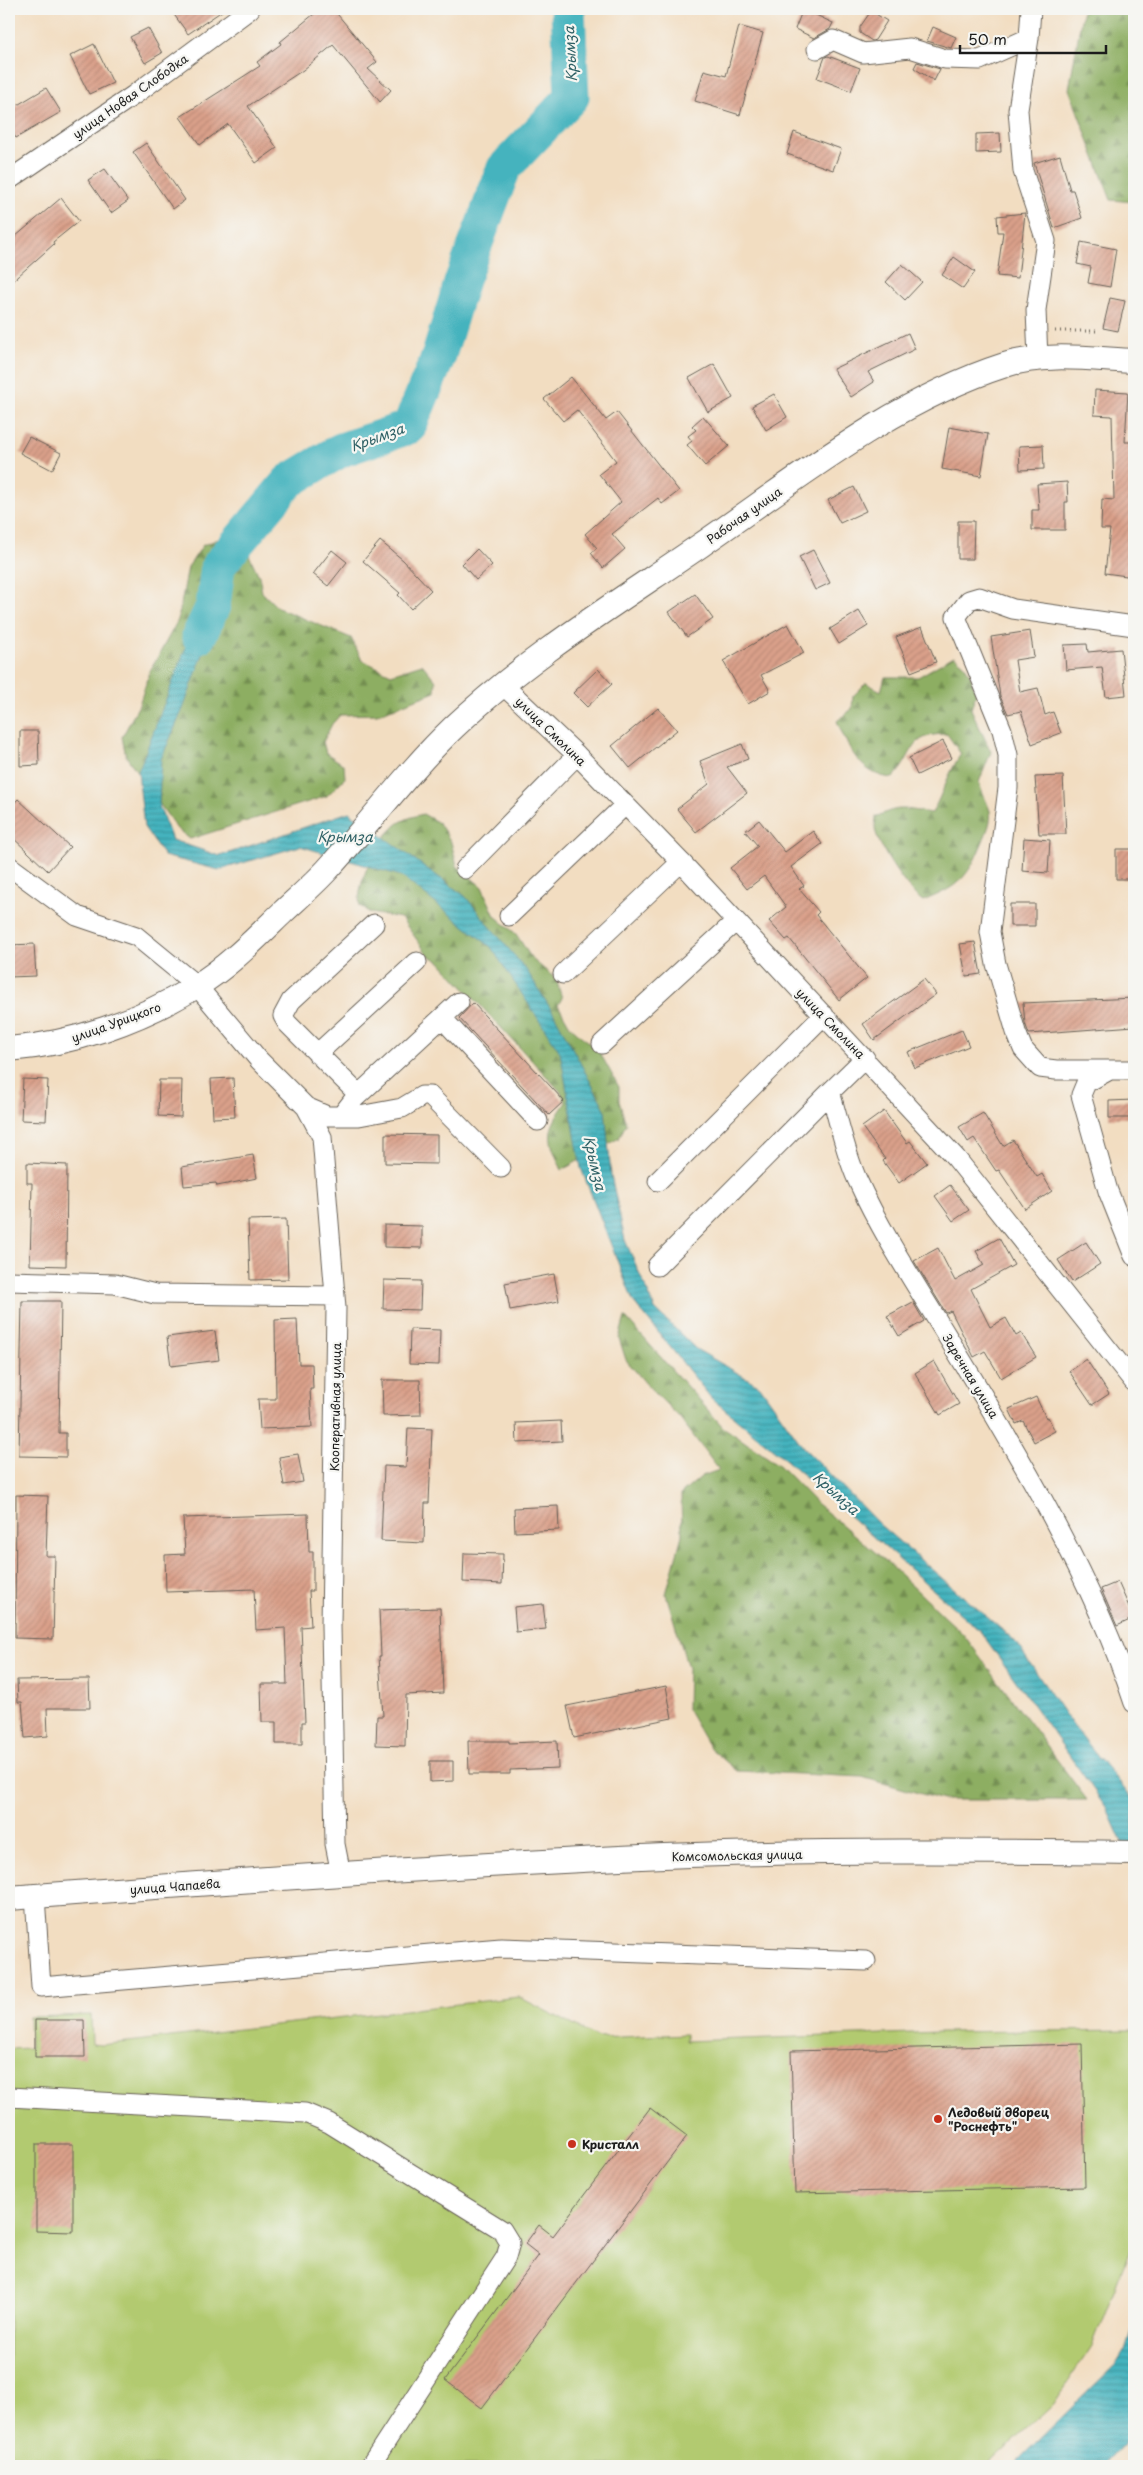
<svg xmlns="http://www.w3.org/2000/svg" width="1143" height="2475" viewBox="0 0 1143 2475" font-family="'Playpen Sans',sans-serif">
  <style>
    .grass { fill: #b2ca6f; stroke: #677346 }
    .forest { fill: url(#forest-firs); stroke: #54653f }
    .water { fill: url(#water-rules); stroke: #30686d }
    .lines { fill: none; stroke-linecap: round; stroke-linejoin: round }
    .river { stroke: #44b3be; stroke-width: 35 }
    .building { fill: url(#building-hatch) }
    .minor-casing { stroke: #676056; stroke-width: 21 }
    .major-casing { stroke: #676056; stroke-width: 26 }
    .path { stroke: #676056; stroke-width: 3; stroke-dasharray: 1 4; stroke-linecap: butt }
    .minor { stroke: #fff; stroke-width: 19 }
    .major { stroke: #fff; stroke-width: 24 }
    .poi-dot { fill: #c8321e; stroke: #f6f6f2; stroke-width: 2 }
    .labels { text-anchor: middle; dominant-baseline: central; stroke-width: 4.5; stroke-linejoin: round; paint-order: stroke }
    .street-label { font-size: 12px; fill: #1c1c1c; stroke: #f6f6f2 }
    .poi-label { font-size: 12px; font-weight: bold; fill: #1c1c1c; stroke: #f6f6f2; text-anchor: start }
    .water-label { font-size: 14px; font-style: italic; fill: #2e6065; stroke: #f6f6f2 }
  </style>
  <defs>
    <pattern id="forest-firs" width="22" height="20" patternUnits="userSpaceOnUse" patternTransform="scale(1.25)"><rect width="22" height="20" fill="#8dae62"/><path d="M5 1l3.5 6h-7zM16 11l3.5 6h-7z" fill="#728d50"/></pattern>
    <pattern id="water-rules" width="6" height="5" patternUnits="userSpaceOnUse" patternTransform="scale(1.25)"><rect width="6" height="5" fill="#44b3be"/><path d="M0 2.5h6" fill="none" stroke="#38919a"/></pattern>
    <pattern id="building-hatch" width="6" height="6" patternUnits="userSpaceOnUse" patternTransform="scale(1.25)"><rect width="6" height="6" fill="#daa08a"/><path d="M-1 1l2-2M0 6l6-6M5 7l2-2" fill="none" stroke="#ba8976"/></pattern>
  </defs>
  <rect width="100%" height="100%" fill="#f6f6f2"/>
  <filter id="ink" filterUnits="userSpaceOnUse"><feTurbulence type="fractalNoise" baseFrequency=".02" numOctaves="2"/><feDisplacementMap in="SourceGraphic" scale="10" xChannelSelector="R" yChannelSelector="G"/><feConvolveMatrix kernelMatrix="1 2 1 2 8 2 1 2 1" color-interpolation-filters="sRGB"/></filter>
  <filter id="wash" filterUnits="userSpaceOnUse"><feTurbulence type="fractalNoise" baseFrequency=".0096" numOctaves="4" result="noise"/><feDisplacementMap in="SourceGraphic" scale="20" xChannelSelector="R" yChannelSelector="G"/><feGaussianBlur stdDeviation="1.12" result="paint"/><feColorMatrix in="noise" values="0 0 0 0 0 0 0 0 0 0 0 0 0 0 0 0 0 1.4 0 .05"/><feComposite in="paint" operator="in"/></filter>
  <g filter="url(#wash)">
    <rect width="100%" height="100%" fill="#f2ddc1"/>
    <!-- grass -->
    <path class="grass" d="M519,1997l79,41 88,-4v7l255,-9 193,-2v209l-42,107 -39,58 -67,62h-977v-417l21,-1 -1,-31 62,-2 1,29 9,1z"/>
    <!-- forest -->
    <path class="forest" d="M1083,9h51v193l-23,-2 -42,-111z
      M224,537l25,18 10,21 3,16 16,16 73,30 11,22 29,14 31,-10 14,17 -1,11 -58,22 -37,1 -8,9 -9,18 3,11 18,12 1,13 -18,18 -137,43 -13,-10 -51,-73 -4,-19 17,-32 11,-34 28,-51 10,-53 15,-22z
      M954,656l10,8 7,13 5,17 -5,15 20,43 -12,30c2,10 8,19 11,29 2,10 -3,20 -7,30 -15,37 -23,45 -60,60 -16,-10 -41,-49 -47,-68 -2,-5 0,-11 0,-16 25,-13 30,-7 56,-4 11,-20 16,-40 29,-59l-14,-20c-40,0 -31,20 -54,44 -32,-2 -45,-30 -56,-57l15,-12 1,-13 13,-13 15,8 4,-14h33z
      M423,814l16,9 12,19 6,24 25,21 13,29 21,18 16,25 24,20 6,19 -4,7 12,21 30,27 19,34v14l7,23 -7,14 -57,32c-15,-33 -17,-37 4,-68l-6,-11 -121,-130 -11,-6 -27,-37 -31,-5 -10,-7c-5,-21 17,-63 32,-77 8,-9 19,-12 31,-15z
      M625,1317l98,110 57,39 37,38 70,58 76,72 124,166h-144l-81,-23 -125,-6 -28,-24 -22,-38 1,-41 -22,-74 16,-59 -1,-41 21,-18 17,-6 -39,-52 -32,-32 -22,-26 -7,-22z"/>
    <!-- water -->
    <path class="water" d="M203,590l17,3 -17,61 -20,55 -22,50 -2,47 13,34 48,16 129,-44 116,84 62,75 27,43 51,95 6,66 14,65 30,69 41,40 64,37 43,61 77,78 134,115 55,80 65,81v68l-28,-62 -126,-176 -194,-171 -75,-62 -78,-97 -52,-133 -21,-116 -69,-105 -90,-71 -101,-30 -81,24 -55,-14 -20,-29 -6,-55 48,-125z
      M1134,2322v106l-11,17 -20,21h-91l105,-103 8,-13z"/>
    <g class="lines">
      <!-- river -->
      <path class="river" d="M199,636l14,-30 5,-40 71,-85 52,-31 68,-23 30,-72 23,-75 42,-112 68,-71 -4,-88"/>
    </g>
    <g id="blocks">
      <!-- building -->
      <path class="building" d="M170,9h55l-37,25z
        M320,9h13l44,53 -9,7 23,21 -11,12 -47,-57 -30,25 -55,36 29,42 -21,15 -28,-39 -28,21 -20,-28 80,-51 -3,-4 24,-18 -1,-2z
        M803,9l30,14 -3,6 -16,9 -19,-9z
        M871,11l16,10 -12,19 -3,1 -12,-8v-6z
        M739,26l24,7 -23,82 -45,-14 9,-31 22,6z
        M933,27l23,10 -5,11 -24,-7z
        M148,28l14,25 -17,10 -15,-26z
        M94,44l19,39 -24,11 -19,-38z
        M828,56l32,12 -9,23 -34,-13 8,-21z
        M917,62l23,7 -6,12 -20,-13z
        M46,88l15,24 -45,26 -7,-10v-18z
        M794,132l47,17 -8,21 -46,-16z
        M1000,133l1,19 -25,1v-19z
        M146,143l39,57 -12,9 -40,-57z
        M1060,155l10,35h3l9,28 -28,10 -20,-65z
        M105,169l23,32 -17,12 -23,-33z
        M61,198l18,23 -26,21 1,2 -45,40v-42z
        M1025,213l-7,65 -21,-2 6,-44h-5l-1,-16z
        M1081,242l35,7 -6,38 -22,-4 3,-16 -14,-3z
        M954,257l21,15 -12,17 -21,-14z
        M902,264l20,18 -17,18 -19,-18z
        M1110,298l15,3 -7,30 -15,-3z
        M908,333l7,16 -47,23 6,10 -23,15 -18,-28z
        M714,364l19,34 -25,14 -19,-34z
        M571,377l35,43 11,-8 62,79 -17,13 -4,-6 -46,36 13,15 -22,19 -12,-15 6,-5 -12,-14 36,-32 -22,-28 17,-13 -39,-51 -14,11 -19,-22z
        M1095,390l33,2 -3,50h9v135l-29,-4 5,-44h-9l1,-30 12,1 -2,-84 -18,-1z
        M774,394l13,23 -21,13 -14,-24z
        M703,416l26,30 -24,20 -18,-21 5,-4 -4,-5 8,-6 -4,-4z
        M949,427l39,7 -7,42 -39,-7z
        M29,437l32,16 -9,17 -32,-17z
        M1043,445l1,24 -24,1 -1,-24z
        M1067,482l1,20h-3v28h-33v-20h7l-2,-26z
        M854,487l12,24 -26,12 -12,-23z
        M958,521h16l-1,38h-15z
        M380,541l23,19 28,30 -20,19 -13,-14 2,-2 -37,-32z
        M477,549l15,16 -16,15 -14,-16z
        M332,550l15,12 -19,24 -15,-12z
        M813,550l17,33 -15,7 -16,-33z
        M695,594l18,25 -26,18 -18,-25z
        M859,611l9,15 -29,18 -9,-15z
        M788,624l16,29 -43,22 9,16 -22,13 -25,-43z
        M922,627l14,35 -25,10 -15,-35z
        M1030,631l4,26 -19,3 5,32 18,-4 7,27 8,-3 8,21 -29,11 -11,-33 -13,3 -8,-18 -9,-59z
        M1087,644l1,8 33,-3 5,46 -20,2 -4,-30 -36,3 -2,-25z
        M598,669l14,15 -25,23 -14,-14z
        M658,708l19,22 -47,38 -18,-22z
        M20,731h18l1,34 -19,1z
        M943,741l9,17 -35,17 -8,-17z
        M742,744l6,15 -21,8 20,26 -51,39 -19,-23 32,-25 -9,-23z
        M1063,776l3,58h-27l-4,-57z
        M18,799l52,48 -22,24 -39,-37v-25z
        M759,820l26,32 28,-21 9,13 -31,23 13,19 -5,3 20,23 -3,3 51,63 -28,22 -50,-62 -3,2 -17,-19 17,-14 -22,-31 -17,13 -17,-21 28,-22 -13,-15z
        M1024,838l26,2 -2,33 -26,-2z
        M1116,849h18v30h-18z
        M1010,904h25v22h-25z
        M975,942l6,32 -15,2 -6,-32z
        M34,944l2,32 -27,1v-32z
        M924,979l12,15 -62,46 -11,-16z
        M1134,998v28l-105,8 -4,-11 -2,-20z
        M473,1003l91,98 -15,14 -90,-97z
        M962,1030l7,16 -54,22 -7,-16z
        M233,1078l2,39 -22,1 -2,-39z
        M23,1079l25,1 -2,41 -25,-1z
        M159,1080h23l-1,37 -23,-1z
        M1134,1100v18h-25v-17z
        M884,1111l23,32 3,-2 17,22 -28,20 -16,-22 2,-2 -23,-32z
        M983,1113l20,33 10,-6 24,37 5,-3 10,17 -27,18 -26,-39 -3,1 -22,-33 -6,4 -9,-15z
        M385,1134l52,1v29l-52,-1z
        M253,1155l4,23 -40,8 -1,-3 -32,3 -2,-19z
        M27,1163l40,2 -1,101 -36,-1 2,-82h-5z
        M950,1185l19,25 -16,11 -18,-25z
        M286,1219l2,60 -38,1 -2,-60z
        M384,1225l38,1v22l-38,-1z
        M999,1238l15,27 -43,24 19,38 16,-9 10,18 5,-3 15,24 -35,21 -16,-27 -11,6 -23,-46 -5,2 -32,-52 24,-13 17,33 29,-16 -8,-14z
        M1086,1242l14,22 -28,18 -14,-22z
        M554,1274l5,27 -49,9 -5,-27z
        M384,1280l37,1 -1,29 -37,-1z
        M22,1301h39l-2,132h7v24l-47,-1z
        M913,1302l11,19 -25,15 -12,-20z
        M297,1319l2,45h13l1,25h-3l2,38 -52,2 -2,-30h18l-1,-79z
        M410,1329l30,1 -1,35 -30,-1z
        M215,1331l4,29 -48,6 -4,-29z
        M1086,1359l23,35 -17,11 -23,-34z
        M934,1361l25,43 -19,11 -25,-42z
        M382,1380h38l1,35 -38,1z
        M1036,1397l10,21 2,-1 7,14 -21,11 -11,-21 -7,3 -7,-15z
        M561,1421l1,20 -45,2 -1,-20z
        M408,1428l24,1 -3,74h-4l-1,40 -43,-2 3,-75 22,1z
        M298,1454l5,28 -19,3 -5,-28z
        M16,1495l32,1 -2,60h9l-2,83 -38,-1z
        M558,1506l1,24 -44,2 -1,-24z
        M308,1514l1,38h4v39h-4l2,35 -10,1 4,95h-3v22h-26v-22h-14l-1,-38h26l-2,-56 -29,2 -2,-41 -88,3 -1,-37 20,-1 -2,-36z
        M464,1553l39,1 -1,30 -39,-2z
        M1118,1582l16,36 -17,8 -16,-37z
        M543,1604l3,25 -30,3 -2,-25z
        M440,1608l3,85 -37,2 -1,51 -29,-1 1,-29h6l-4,-60h2l-2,-46z
        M89,1679l1,29h-43l1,28 -23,2 -3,-36h-4l-1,-22z
        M666,1686l6,32 -98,20 -7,-32z
        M468,1741h41v2l48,-2 1,27 -48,2v4h-41z
        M430,1761h23v20l-23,1z
        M35,2020h49l1,37h-50z
        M1082,2044l3,143 -290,6 -4,-142z
        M650,2108l37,28 -205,272 -37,-28 94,-125 -14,-11 14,-19 14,11z
        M36,2144h37v88l-37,-1z"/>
    </g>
  </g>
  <g filter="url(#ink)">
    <use href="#blocks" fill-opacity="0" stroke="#676056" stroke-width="1"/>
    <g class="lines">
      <!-- minor casing -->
      <g class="minor-casing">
        <path id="minor" d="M1031,9l-2,29 -11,72 5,61 23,70 -10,69 2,49
          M817,49l16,-9 30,13 47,-5 35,11 35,1 49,-22
          M9,180l125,-85 116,-86
          M1134,626l-121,-17 -34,-12 -10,3 -13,17 46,113 6,25v33l-18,144 6,32 20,68 7,17 17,19 16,2h78
          M504,686l73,69 104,107 275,296 178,224
          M9,866l68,50 59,20 61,50 62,74 47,47 16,30 14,171 -5,317 4,219 6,30
          M465,869l112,-114
          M509,916l116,-111
          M563,974l118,-112
          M442,1018l96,103
          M602,1044l134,-123
          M317,1054l100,-92
          M865,1058l-35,34c9,29 15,60 27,87 25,55 59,106 90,157 69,114 146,241 187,367
          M1108,1071l-22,12 -5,12 27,96 26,65
          M355,1098l104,-96
          M306,1107l21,9h32l43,-8 20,-12h8l71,72
          M341,1116l14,-18v-7l-68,-68 -4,-7 8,-15 83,-77
          M658,1181l166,-166
          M657,1266l173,-174
          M9,1281l106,3 40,10 180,2
          M35,1896l6,91 460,-39 365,13
          M9,2097l296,16 24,10 173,107 8,13 -4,14 -136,209"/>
      </g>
      <!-- major casing -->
      <g class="major-casing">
        <path id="major" d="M9,1049c64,-5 130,-28 186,-62 33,-20 60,-48 88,-75 15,-14 30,-27 44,-42 43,-47 81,-99 127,-143 73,-69 164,-125 247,-182 96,-66 192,-144 304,-180 41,-13 87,-6 129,-4
          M9,1898c218,-17 437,-32 655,-42 157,-6 314,-5 470,-3"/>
      </g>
      <!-- path -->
      <path class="path" d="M1055,331h41"/>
      <!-- minor -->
      <use href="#minor" class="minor"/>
      <!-- major -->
      <use href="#major" class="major"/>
    </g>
  </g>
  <!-- markers -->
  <g class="poi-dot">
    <circle cx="938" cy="2119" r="5"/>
    <circle cx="572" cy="2144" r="5"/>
  </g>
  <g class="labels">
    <!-- street labels -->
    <g class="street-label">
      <text transform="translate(130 96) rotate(-35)">улица Новая Слободка</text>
      <text transform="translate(744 515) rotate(-35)">Рабочая улица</text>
      <text transform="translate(551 731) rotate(44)">улица Смолина</text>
      <text transform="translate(116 1022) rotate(-20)">улица Урицкого</text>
      <text transform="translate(831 1023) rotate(46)">улица Смолина</text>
      <text transform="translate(971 1376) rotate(59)">Заречная улица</text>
      <text transform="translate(335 1407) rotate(-89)">Кооперативная улица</text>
      <text transform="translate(737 1855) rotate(-1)">Комсомольская улица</text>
      <text transform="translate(175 1886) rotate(-4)">улица Чапаева</text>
    </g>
    <!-- poi labels -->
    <g class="poi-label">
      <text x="948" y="2112">Ледовый дворец<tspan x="948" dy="14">"Роснефть"</tspan></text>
      <text x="582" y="2144">Кристалл</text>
    </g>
    <!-- water labels -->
    <g class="water-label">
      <text transform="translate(570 54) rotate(-93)">Крымза</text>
      <text transform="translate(377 437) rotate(-20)">Крымза</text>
      <text x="345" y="836">Крымза</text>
      <text transform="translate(595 1163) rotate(77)">Крымза</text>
      <text transform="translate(836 1493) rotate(42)">Крымза</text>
    </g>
  </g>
  <!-- margin -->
  <rect width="1143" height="2475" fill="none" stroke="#f6f6f2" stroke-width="30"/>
  <!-- scale -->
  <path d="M960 45v8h146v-8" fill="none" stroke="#1c1c1c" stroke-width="2.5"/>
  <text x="968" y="45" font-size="15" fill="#1c1c1c" stroke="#f6f6f2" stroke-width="4" paint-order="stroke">50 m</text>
</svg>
